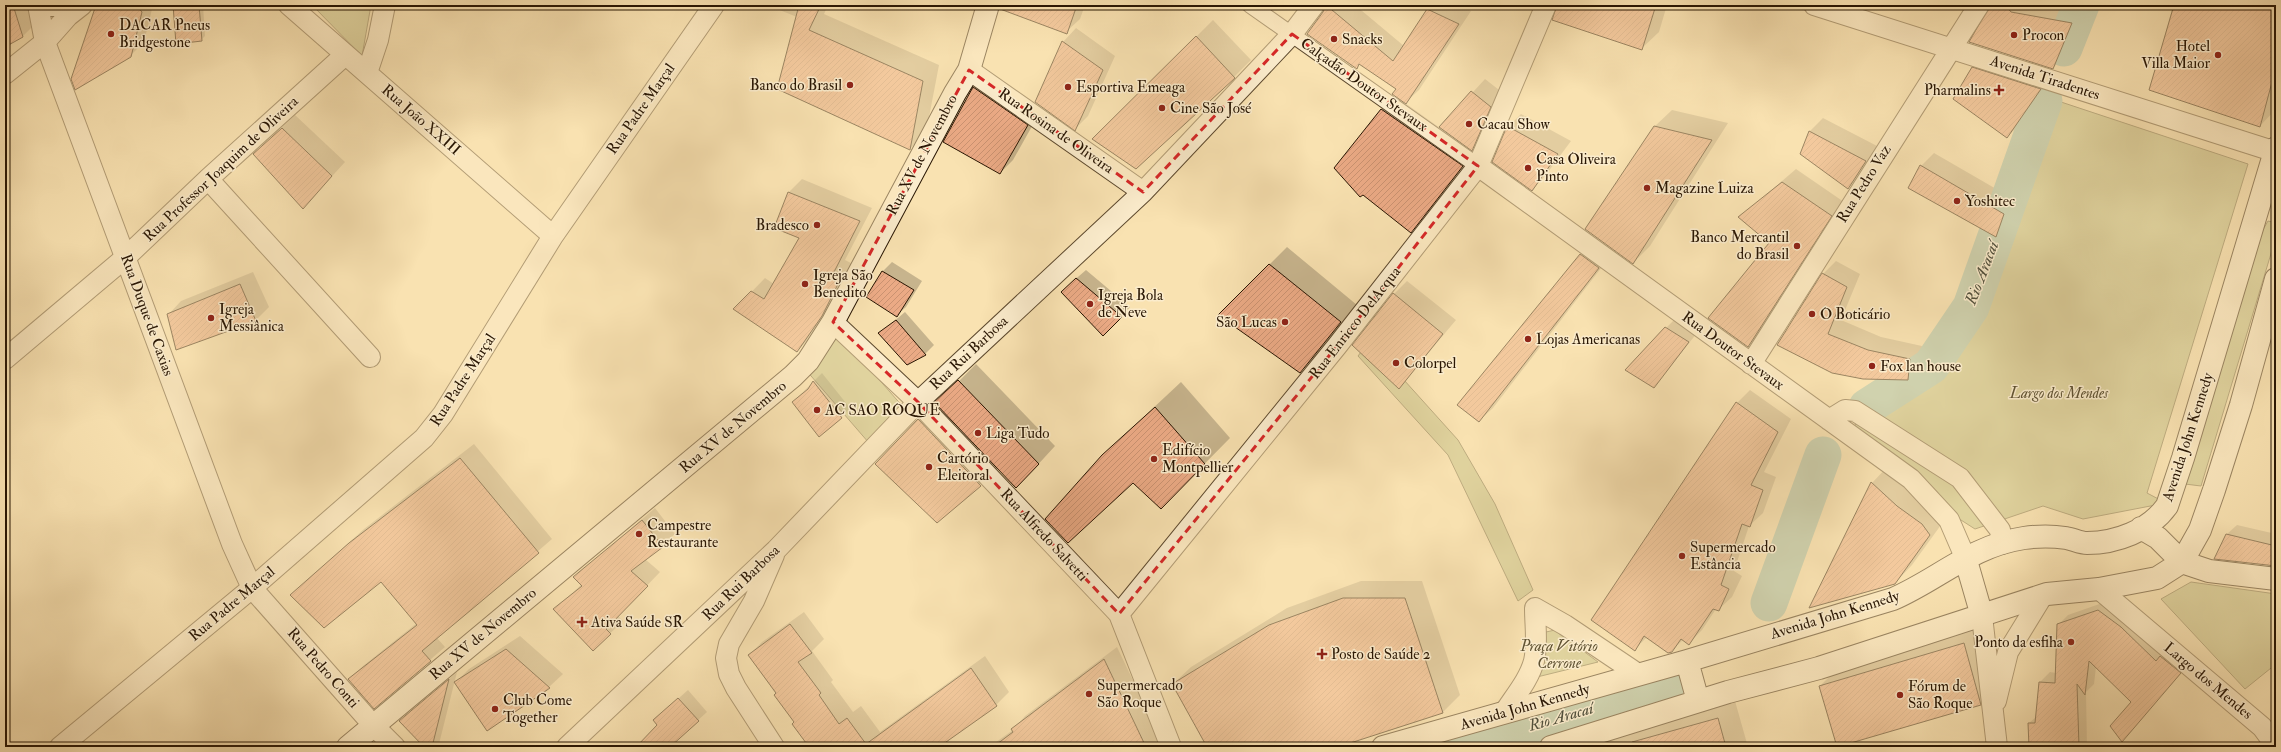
<svg xmlns="http://www.w3.org/2000/svg" width="2281" height="752" viewBox="0 0 2281 752" font-family="'IM FELL Double Pica',serif">
  <style>
    .green { fill: #c2c288; stroke: #766c46 }
    .shadow { fill: #0003 }
    .lines { fill: none; stroke-linecap: round; stroke-linejoin: round }
    .river { stroke: #9ebeaa; stroke-width: 37 }
    .building { fill: url(#building-hatch); stroke: #291603 }
    .pedestrian-casing { stroke: #5d492e; stroke-width: 17 }
    .minor-casing { stroke: #5d492e; stroke-width: 22 }
    .secondary-casing { stroke: #291603; stroke-width: 24 }
    .pedestrian { stroke: #fbeccc; stroke-width: 15 }
    .minor { stroke: #fbeccc; stroke-width: 20 }
    .secondary { stroke: #fbeccc; stroke-width: 22 }
    .marked { fill: none; stroke: #d62828; stroke-width: 3; stroke-dasharray: 8 5; stroke-linejoin: round }
    .poi-dot { fill: #8f2418; stroke: #fbeccc; stroke-width: 1.5 }
    .labels { text-anchor: middle; dominant-baseline: central; stroke-width: 3; stroke-linejoin: round; paint-order: stroke }
    .poi-label { font-size: 15px; fill: #291603; stroke: #fbeccc; text-anchor: start }
    .street-label { font-size: 15px; fill: #291603; stroke: #fbeccc }
    .park-label { font-size: 15px; font-style: italic; fill: #5f5232; stroke: #fbeccc }
    .water-label { font-size: 16px; font-style: italic; fill: #52513d; stroke: #fbeccc }
  </style>
  <defs>
    <pattern id="building-hatch" width="6" height="6" patternUnits="userSpaceOnUse"><rect width="6" height="6" fill="#ebaa85"/><path d="M-1 1l2-2M0 6l6-6M5 7l2-2" fill="none" stroke="#ca9271"/></pattern>
  </defs>
  <rect width="100%" height="100%" fill="#f9e2b1"/>
  <filter id="stains"><feTurbulence type="fractalNoise" baseFrequency=".005" numOctaves="4"/><feColorMatrix values="0 0 0 0 .2 0 0 0 0 .09 0 0 0 0 .02 0 0 0 .5 -.17"/></filter>
  <radialGradient id="worn" r=".72"><stop offset=".6" stop-color="#630" stop-opacity="0"/><stop offset="1" stop-color="#630" stop-opacity=".3"/></radialGradient>
  <!-- green -->
  <path class="green" d="M312,5h59l-9,51z
    M2058,101l190,63 -101,329 19,10 -83,16 -40,-13 -68,23 -25,-16 -100,-82 14,-17 70,-44 45,-60z
    M2268,221l8,2v14l-75,249 -16,-2 71,-242z
    M833,327l71,81 -35,35 -64,-74z
    M1364,348l40,32 54,60 37,64 38,86 -15,11 -70,-146 -90,-99z
    M2191,582l85,12v70l-31,25 -84,-90z
    M1555,630l43,32 -61,15 9,-45z"/>
  <!-- shadow -->
  <path class="shadow" d="M5,5h25l6,18 -13,13 -18,10z
    M97,5h56l-9,37 -14,14z
    M174,5h29l2,31 -4,4z
    M767,5h61l-4,9 115,51 -13,68 -16,16 -132,-60 19,-72z
    M1008,5h77l-5,14 -14,13z
    M1326,5h29l49,41 28,-41h27l12,6 -52,79 -14,13 35,25 45,-49 18,14 -18,43 -14,14 4,3 -51,66 -13,13 -75,-64 46,-59 14,-13 2,-7 -38,-25 -4,4 -32,-56z
    M1558,5h109l-8,27 -18,17z
    M1992,5h66l26,5 -18,44 -13,14z
    M2173,5h103v104l-16,17 -110,-36z
    M1213,20l38,40 -17,17 -140,62z
    M1076,28l39,28 -27,60 -13,13 -12,-87z
    M1986,55l67,21 -33,48 -13,13 -35,-69z
    M987,74l53,38 -27,48 -13,13 -55,-32 29,-53z
    M1672,110l56,13 -78,123 -17,17 21,-136z
    M1521,114l50,27 -26,35 -13,14 -24,-63z
    M295,115l50,47 -42,46 -49,-54z
    M1823,118l56,29 -18,28 -13,13 -39,-56z
    M1934,153l83,48 -8,21 -13,13 -75,-69z
    M1796,169l48,33 -83,131 -13,13 22,-103 -30,-26z
    M802,179l70,29 -27,52 8,4 -18,37 -25,37 -13,13 -62,-42 30,-31 9,6 27,-47 -26,-9 14,-36z
    M1594,242l18,12 -119,154 -14,13 102,-166z
    M1287,247l70,58 -40,50 -17,17 -80,-58z
    M1836,261l24,13 -19,46 40,17 41,9 -1,20 -13,13 -130,-35 45,-70z
    M892,262l30,19 -16,26 -9,8 -30,-19 16,-25z
    M1086,270l44,37 -27,28 -32,-52z
    M253,272l16,35 -13,13 -88,-5 13,-14z
    M1407,281l49,39 -57,68 -5,-94z
    M905,312l29,33 -9,9 -18,9 -27,-30z
    M1675,319l22,14 -43,54 12,-59z
    M976,364l79,82 -22,24 -35,-2 -61,54 -61,-58z
    M822,373l28,35 -9,9 -48,-15z
    M1181,382l49,56 -69,70 -58,-53z
    M1750,390l41,29 -27,53 12,5 -13,36 -14,13 -15,45 8,5 -10,21 -14,13 -2,-1 -14,21 -14,14 -5,-4 -12,11 -24,-14 -12,12 102,-246z
    M474,444l78,95 -115,99 8,9 -71,61 -25,-29 14,-13 54,-43 -36,-42 -90,14 73,-66z
    M1889,465l57,53 -34,47 -17,18 -84,24 61,-124z
    M655,508l20,26 -30,25 15,13 -42,44 5,5 -30,29 -38,-41 27,-25 -7,-7z
    M2237,525l39,9v31l-49,-31z
    M1361,581h61l38,114 -17,17 -109,35h-126l-35,-63 18,-17 96,-59z
    M2108,601l81,62 -58,68 2,-29 -37,-35 -2,17 -8,8 1,55h-57l-1,-24 8,-7 3,-34 10,-10 6,1 2,-48 10,-10z
    M804,612l20,27 -12,12 21,29 -2,2 22,30 8,-6 19,26 105,-76 24,36 -13,13 -53,38 3,4h-134l-63,-92 13,-13z
    M1981,627l16,60 -17,17 -160,-18 17,-17z
    M520,636l43,38 -14,13 -62,42 -31,-47 13,-13z
    M1117,647l48,100h-176l24,-17 12,-14z
    M457,672l-18,72 -2,3h-12l-24,-26z
    M688,690l19,22 -32,29 6,6h-44l21,-22 5,-13z
    M1735,701l13,46h-171z
    M387,736l13,11h-25z"/>
  <g class="lines">
    <!-- river -->
    <path class="river" d="M2064,48l17,-43
      M1867,407l64,-41 40,-59 73,-206
      M1769,603l54,-148
      M1456,747l210,-60"/>
  </g>
  <!-- building -->
  <path class="building" d="M5,5h8l10,32 -18,10z
    M96,5h40l6,7 -11,45 -56,33 -4,-11z
    M173,5h26l3,36 -26,3z
    M799,5h22l-12,25 114,51 -13,69 -133,-61z
    M1000,5h77l-10,29 -67,-25z
    M1326,5l67,56 34,-52 32,15 -53,80 -14,-10 4,-5 -37,-25 -2,5 -50,-35 16,-22z
    M1557,5h99l-14,45 -90,-30z
    M1990,5h15l6,7 61,11 -19,46 -84,-27z
    M2174,5h102v62l-16,60 -111,-37z
    M1196,36l39,42 -99,91 -44,-30z
    M1062,41l41,29 -28,61 -40,-29z
    M1972,67l69,22 -34,49 -54,-39z
    M973,87l55,38 -28,49 -57,-32z
    M1471,91l20,16 -19,44 -33,-24z
    M1381,109l82,57 -52,67 -48,-38 -3,2 -26,-29z
    M1507,126l51,28 -26,37 -40,-29z
    M1654,126l58,14 -79,124 -48,-35z
    M282,128l50,48 -29,33 -50,-55z
    M1809,131l57,30 -18,28 -48,-35z
    M1920,165l84,49 -8,23 -88,-49z
    M1782,182l50,34 -84,131 -40,-29 61,-75 -31,-26z
    M788,192l72,29 -27,53 8,4 -19,38 -25,36 -64,-43 18,-18 13,8 35,-61 -25,-10z
    M1580,254l19,14 -120,154 -22,-17z
    M1269,264l72,58 -41,51 -82,-58z
    M882,271l32,19 -17,27 -31,-20z
    M1822,273l25,14 -19,47 40,16 42,9 -2,21 -45,-1 -31,-6 -55,-28z
    M1076,278l46,39 -19,19 -42,-44z
    M240,284l16,37 -80,29 -9,-36z
    M1393,293l50,41 -44,55 -47,-44z
    M896,320l30,35 -19,10 -29,-32z
    M1665,327l24,15 -35,46 -29,-18z
    M958,380l81,84 -23,24 -82,-86z
    M813,381l29,37 -23,19 -27,-35 16,-13z
    M1736,402l42,30 -27,53 12,5 -13,37 -8,-3 -21,61 8,4 -10,22 -6,-2 -24,36 -8,-6 -9,13 -4,1 -24,-17 -9,15 -44,-31z
    M1155,407l50,57 -44,45 -28,-26 -65,60 -23,-24 57,-64z
    M918,419l63,67 -44,37 -62,-59z
    M460,458l79,95 -117,98 9,10 -57,48 -26,-30 69,-54 -36,-43 -57,46 -34,-33 59,-52z
    M1871,482l26,24 25,18 8,11 -35,49 -86,24z
    M642,520l21,27 -32,24 17,15 -42,43 5,5 -18,17 -40,-42 29,-23 -9,-9z
    M2226,534l50,12v20l-62,-7z
    M1343,598h62l38,115 -105,34h-131l-35,-63 97,-59z
    M2098,610l23,17 35,34 4,-5 21,17 -59,69 -12,-16 21,-24 -42,-41 -4,34 -8,-11 2,63h-50l-1,-24h7l4,-41 16,1 2,-59z
    M790,624l22,29 -14,9 23,31 -2,2 20,29 8,-6 19,26 105,-76 26,38 -58,41h-130l-17,-23 2,-2 -20,-27 2,-2 -28,-38z
    M1964,643l17,62 -144,42 -18,-61z
    M506,649l44,39 -63,43 -33,-49z
    M1104,659l42,88h-153l20,-15 -2,-3z
    M449,679l-17,68h-8l-25,-26z
    M678,698l21,23 -29,26h-34l21,-22 -4,-5z
    M1718,718l8,29h-93l-1,-5z"/>
  <g class="lines">
    <!-- pedestrian casing -->
    <g class="pedestrian-casing">
      <path id="pedestrian" d="M1250,5l228,161"/>
    </g>
    <!-- minor casing -->
    <g class="minor-casing">
      <path id="minor" d="M38,5l7,37 187,502 20,44 121,137 22,22
        M289,5l264,231
        M1814,5l462,147
        M969,70l174,122
        M367,73l11,-33 7,-35
        M5,74l40,-32 23,-26 14,-11
        M1478,166l433,313 38,41 16,37
        M208,179l162,178
        M833,322l85,80 201,212 52,133
        M5,359l121,-102 82,-78 137,-124
        M1751,364l228,-359
        M1829,420l16,-10 10,1 105,67 40,52 2,14
        M2099,589l163,138 14,19
        M1119,614l218,-268 141,-180 68,-161
        M1982,616l15,131
        M1996,701l12,-49 35,-57
        M1504,713c10,-16 25,-33 30,-52 4,-17 1,-35 1,-53l30,17 73,49
        M60,747l192,-159 172,-150 19,-24 110,-178 161,-231
        M567,747l209,-197 142,-148 225,-210 149,-158 22,-29
        M774,747l-38,-59 -7,-14 -3,-16 3,-14 25,-43 20,-46"/>
    </g>
    <!-- secondary casing -->
    <g class="secondary-casing">
      <path id="secondary" d="M50,5h12
        M2141,528l17,10 24,24 27,9 67,8
        M1965,557l17,59
        M1687,661l11,40
        M348,747l445,-371 15,-15 25,-39 122,-229 14,-23 19,-65
        M1383,747l304,-86 206,-62c46,-20 78,-53 131,-61 14,-2 29,-2 42,0 7,1 14,5 21,5 29,0 62,-12 80,-37l16,-48 93,-310
        M1551,747l177,-55 91,-24 228,-74 52,-5 58,-11 25,-16 18,-32 14,-40 27,-85 35,-126"/>
    </g>
    <!-- pedestrian -->
    <use href="#pedestrian" class="pedestrian"/>
    <!-- minor -->
    <use href="#minor" class="minor"/>
    <!-- secondary -->
    <use href="#secondary" class="secondary"/>
  </g>
  <!-- marked area -->
  <path d="M0 0H2281V752H0ZM1292,34l186,132 -141,180 -218,268 -201,-212 -85,-80 136,-252 174,122z" fill="#f9e2b1" fill-opacity=".55" fill-rule="evenodd"/>
  <path class="marked" d="M1292,34l186,132 -141,180 -218,268 -201,-212 -85,-80 136,-252 174,122z"/>
  <!-- markers -->
  <g class="poi-dot">
    <circle cx="111" cy="34" r="4"/>
    <circle cx="2014" cy="35" r="4"/>
    <circle cx="1334" cy="39" r="4"/>
    <circle cx="2218" cy="55" r="4"/>
    <circle cx="850" cy="85" r="4"/>
    <circle cx="1068" cy="87" r="4"/>
    <path d="M1997 84h4v4h4v4h-4v4h-4v-4h-4v-4h4z"/>
    <circle cx="1162" cy="108" r="4"/>
    <circle cx="1469" cy="124" r="4"/>
    <circle cx="1528" cy="168" r="4"/>
    <circle cx="1647" cy="188" r="4"/>
    <circle cx="1957" cy="201" r="4"/>
    <circle cx="817" cy="225" r="4"/>
    <circle cx="1797" cy="246" r="4"/>
    <circle cx="805" cy="284" r="4"/>
    <circle cx="1090" cy="304" r="4"/>
    <circle cx="1812" cy="314" r="4"/>
    <circle cx="211" cy="318" r="4"/>
    <circle cx="1285" cy="322" r="4"/>
    <circle cx="1528" cy="339" r="4"/>
    <circle cx="1396" cy="363" r="4"/>
    <circle cx="1872" cy="366" r="4"/>
    <circle cx="817" cy="410" r="4"/>
    <circle cx="978" cy="433" r="4"/>
    <circle cx="1154" cy="459" r="4"/>
    <circle cx="929" cy="467" r="4"/>
    <circle cx="639" cy="534" r="4"/>
    <circle cx="1682" cy="556" r="4"/>
    <path d="M580 616h4v4h4v4h-4v4h-4v-4h-4v-4h4z"/>
    <circle cx="2071" cy="642" r="4"/>
    <path d="M1320 648h4v4h4v4h-4v4h-4v-4h-4v-4h4z"/>
    <circle cx="1089" cy="694" r="4"/>
    <circle cx="1900" cy="695" r="4"/>
    <circle cx="495" cy="709" r="4"/>
  </g>
  <g class="labels">
    <!-- poi labels -->
    <g class="poi-label">
      <text x="119" y="25">DACAR Pneus<tspan x="119" dy="17">Bridgestone</tspan></text>
      <text x="2022" y="35">Procon</text>
      <text x="1342" y="39">Snacks</text>
      <text x="2210" y="46" text-anchor="end">Hotel<tspan x="2210" dy="17">Villa Maior</tspan></text>
      <text x="842" y="85" text-anchor="end">Banco do Brasil</text>
      <text x="1076" y="87">Esportiva Emeaga</text>
      <text x="1991" y="90" text-anchor="end">Pharmalins</text>
      <text x="1170" y="108">Cine São José</text>
      <text x="1477" y="124">Cacau Show</text>
      <text x="1536" y="159">Casa Oliveira<tspan x="1536" dy="17">Pinto</tspan></text>
      <text x="1655" y="188">Magazine Luiza</text>
      <text x="1965" y="201">Yoshitec</text>
      <text x="809" y="225" text-anchor="end">Bradesco</text>
      <text x="1789" y="237" text-anchor="end">Banco Mercantil<tspan x="1789" dy="17">do Brasil</tspan></text>
      <text x="813" y="275">Igreja São<tspan x="813" dy="17">Benedito</tspan></text>
      <text x="1098" y="295">Igreja Bola<tspan x="1098" dy="17">de Neve</tspan></text>
      <text x="219" y="309">Igreja<tspan x="219" dy="17">Messiânica</tspan></text>
      <text x="1820" y="314">O Boticário</text>
      <text x="1277" y="322" text-anchor="end">São Lucas</text>
      <text x="1536" y="339">Lojas Americanas</text>
      <text x="1404" y="363">Colorpel</text>
      <text x="1880" y="366">Fox lan house</text>
      <text x="825" y="410">AC SAO ROQUE</text>
      <text x="986" y="433">Liga Tudo</text>
      <text x="1162" y="450">Edifício<tspan x="1162" dy="17">Montpellier</tspan></text>
      <text x="937" y="458">Cartório<tspan x="937" dy="17">Eleitoral</tspan></text>
      <text x="647" y="525">Campestre<tspan x="647" dy="17">Restaurante</tspan></text>
      <text x="1690" y="547">Supermercado<tspan x="1690" dy="17">Estância</tspan></text>
      <text x="591" y="622">Ativa Saúde SR</text>
      <text x="2063" y="642" text-anchor="end">Ponto da esfiha</text>
      <text x="1331" y="654">Posto de Saúde 2</text>
      <text x="1097" y="685">Supermercado<tspan x="1097" dy="17">São Roque</tspan></text>
      <text x="1908" y="686">Fórum de<tspan x="1908" dy="17">São Roque</tspan></text>
      <text x="503" y="700">Club Come<tspan x="503" dy="17">Together</tspan></text>
    </g>
    <!-- street labels -->
    <g class="street-label">
      <text transform="translate(2045 78) rotate(18)">Avenida Tiradentes</text>
      <text transform="translate(1364 85) rotate(35)">Calçadão Doutor Stevaux</text>
      <text transform="translate(641 109) rotate(-55)">Rua Padre Marçal</text>
      <text transform="translate(421 120) rotate(41)">Rua João XXIII</text>
      <text transform="translate(1056 131) rotate(35)">Rua Rosina de Oliveira</text>
      <text transform="translate(922 155) rotate(-62)">Rua XV de Novembro</text>
      <text transform="translate(221 169) rotate(-43)">Rua Professor Joaquim de Oliveira</text>
      <text transform="translate(1864 184) rotate(-58)">Rua Pedro Vaz</text>
      <text transform="translate(147 315) rotate(70)">Rua Duque de Caxias</text>
      <text transform="translate(1355 323) rotate(-52)">Rua Enricco DelAcqua</text>
      <text transform="translate(1733 351) rotate(36)">Rua Doutor Stevaux</text>
      <text transform="translate(969 353) rotate(-43)">Rua Rui Barbosa</text>
      <text transform="translate(463 380) rotate(-57)">Rua Padre Marçal</text>
      <text transform="translate(733 427) rotate(-40)">Rua XV de Novembro</text>
      <text transform="translate(2188 437) rotate(-72)">Avenida John Kennedy</text>
      <text transform="translate(1044 535) rotate(47)">Rua Alfredo Salvetti</text>
      <text transform="translate(741 583) rotate(-44)">Rua Rui Barbosa</text>
      <text transform="translate(232 604) rotate(-40)">Rua Padre Marçal</text>
      <text transform="translate(1835 615) rotate(-17)">Avenida John Kennedy</text>
      <text transform="translate(483 634) rotate(-40)">Rua XV de Novembro</text>
      <text transform="translate(323 668) rotate(49)">Rua Pedro Conti</text>
      <text transform="translate(2208 681) rotate(40)">Largo dos Mendes</text>
      <text transform="translate(1525 707) rotate(-16)">Avenida John Kennedy</text>
    </g>
    <!-- park labels -->
    <g class="park-label">
      <text x="2059" y="393">Largo dos Mendes</text>
      <text x="1559" y="646">Praça Vitório<tspan x="1559" dy="17">Cerrone</tspan></text>
    </g>
    <!-- water labels -->
    <g class="water-label">
      <text transform="translate(1982 273) rotate(-69)">Rio Aracaí</text>
      <text transform="translate(1561 717) rotate(-16)">Rio Aracaí</text>
    </g>
  </g>
  <!-- margin -->
  <rect width="2281" height="752" fill="none" stroke="#f9e2b1" stroke-width="20"/>
  <rect x="6" y="6" width="2269" height="740" fill="none" stroke="#291603" stroke-width="2"/>
  <rect x="10" y="10" width="2261" height="732" fill="none" stroke="#291603"/>
  <rect width="100%" height="100%" filter="url(#stains)"/>
  <rect width="100%" height="100%" fill="url(#worn)"/>
</svg>
